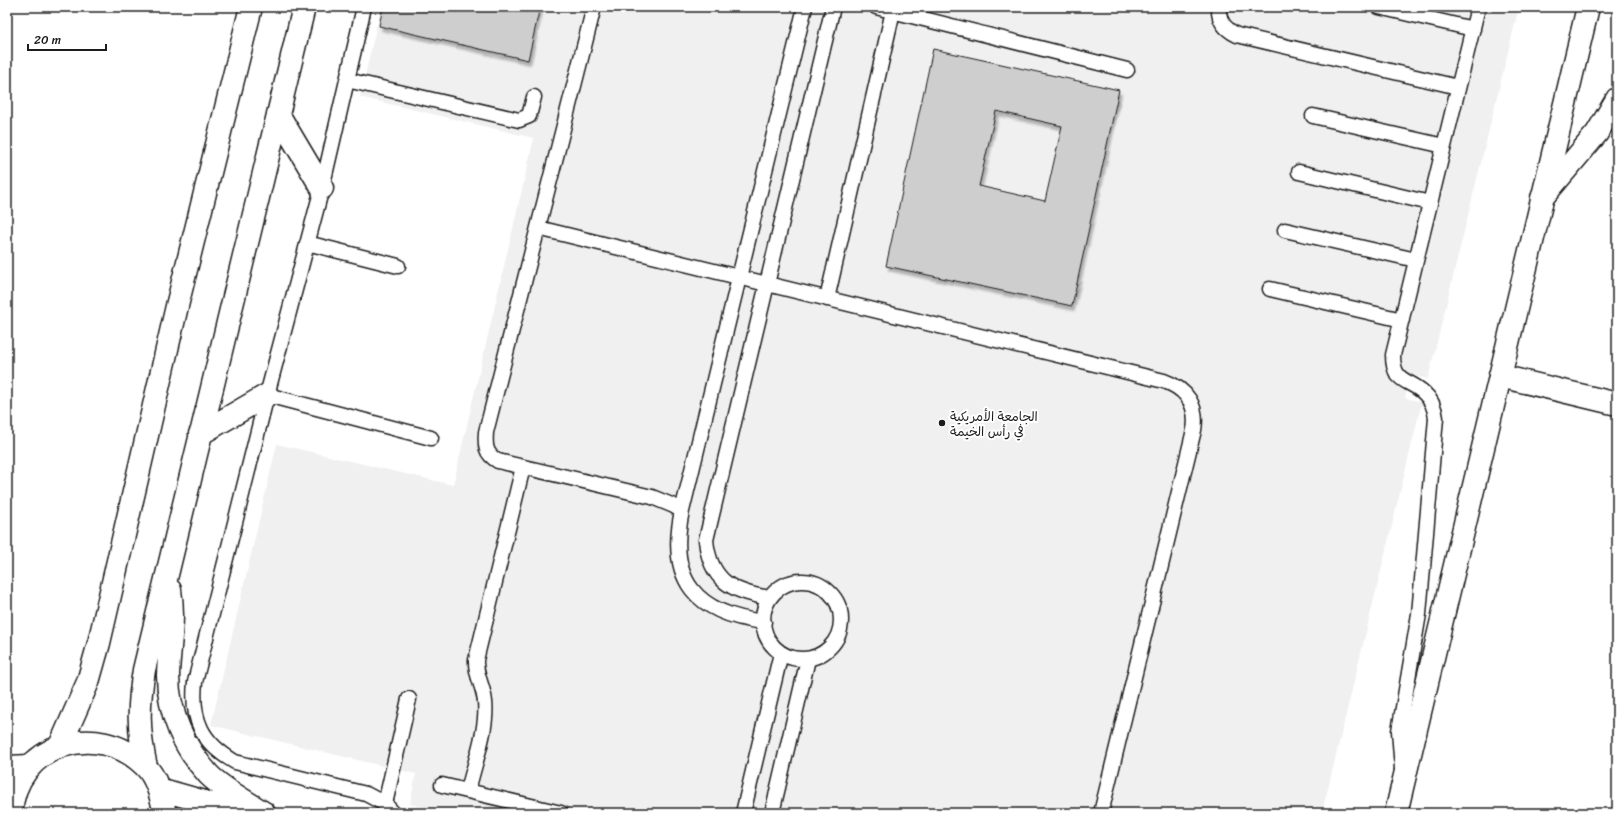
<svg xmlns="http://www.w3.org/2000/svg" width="1624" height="820" viewBox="0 0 1624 820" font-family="Sriracha,'Playpen Sans Arabic',sans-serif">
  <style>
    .built { fill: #f0f0f0 }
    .building { fill: #cecece; stroke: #1c1c1c; fill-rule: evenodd; filter: url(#shadow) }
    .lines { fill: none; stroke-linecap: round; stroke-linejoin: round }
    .lane-casing { stroke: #1c1c1c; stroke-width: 17 }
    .street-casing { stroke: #1c1c1c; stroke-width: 25 }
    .secondary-casing { stroke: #1c1c1c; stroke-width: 25 }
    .lane { stroke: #fff; stroke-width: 14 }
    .street { stroke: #fff; stroke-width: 22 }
    .secondary { stroke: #fff; stroke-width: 22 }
    .poi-dot { fill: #1c1c1c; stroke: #fff; stroke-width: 1.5 }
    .labels { text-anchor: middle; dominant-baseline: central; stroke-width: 4; stroke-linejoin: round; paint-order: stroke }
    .poi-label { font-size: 13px; fill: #1c1c1c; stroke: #fff; text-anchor: start }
  </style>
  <defs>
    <filter id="shadow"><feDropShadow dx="2.5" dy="4.5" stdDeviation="1" flood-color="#0004"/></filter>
  </defs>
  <rect width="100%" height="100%" fill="#fff"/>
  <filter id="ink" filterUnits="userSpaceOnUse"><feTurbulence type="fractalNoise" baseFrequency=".025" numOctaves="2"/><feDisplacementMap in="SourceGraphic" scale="8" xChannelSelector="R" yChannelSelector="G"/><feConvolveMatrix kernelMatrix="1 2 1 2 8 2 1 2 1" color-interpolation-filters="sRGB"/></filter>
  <g filter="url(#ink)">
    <!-- built -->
    <path class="built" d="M381,7h1138l-91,372 -18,-4 -5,23 17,4 -100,411h-873l-39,-9 6,-30 -205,-49 66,-281 176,41 81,-347 -174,-41z"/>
    <!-- building -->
    <path class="building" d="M383,7h157l-12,53 -149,-34z
      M933,49l186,41 -47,216 -186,-40zM996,111l66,15 -17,75 -66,-15z"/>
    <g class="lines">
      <!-- lane casing -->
      <g class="lane-casing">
        <path id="lane" d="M364,7l-42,181 -55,207 -72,287c-4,38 7,61 40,80l131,32 19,10 8,9
          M594,7l-108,425c-1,13 -1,22 12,29l154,36 22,9 8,5
          M876,7l251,63
          M1219,7c-1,14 6,22 18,28l221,52
          M1379,7l94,22
          M347,80l172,40 10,-4 5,-19
          M1313,116l131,30
          M1299,172l131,31
          M538,228l626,153c23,8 34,25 30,49l-93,383
          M1285,230l131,30
          M307,243l91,23
          M1270,289l132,31
          M827,299l66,-288
          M267,395l164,43
          M763 620a39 39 0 1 1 78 0a39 39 0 1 1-78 0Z
          M770,598c-38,-6 -60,-17 -64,-58l127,-533
          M764,622c-68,-8 -97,-42 -82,-111l123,-504
          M1402,769l-3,-38 20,-117 17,-196c-1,-9 -4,-18 -12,-25 -16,-15 -31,-9 -31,-38l85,-348
          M442,785l119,28
          M468,791c6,-27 20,-62 17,-89 -1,-15 -10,-27 -9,-42l47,-193
          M385,804l24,-105
          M743,813l38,-160
          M772,813l36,-154"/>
      </g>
      <!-- street casing -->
      <g class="street-casing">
        <path id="street" d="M1542,198l55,-65 20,-34
          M1500,376l117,28
          M7,767l23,-1"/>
      </g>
      <!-- secondary casing -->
      <g class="secondary-casing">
        <path id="secondary" d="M278,114l44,74
          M200,434l67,-39
          M170,590c5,29 -1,56 -2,85 0,38 16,73 41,100 15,15 37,26 55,38
          M60,746l28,-64 11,-39 78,-337 74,-299
          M146,767c-8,-36 -8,-61 -2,-97l160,-663
          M159,789l85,24
          M11,813c4,-69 87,-94 134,-47 12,12 16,31 20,47
          M1396,813l192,-806"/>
      </g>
      <!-- lane -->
      <use href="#lane" class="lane"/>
      <!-- street -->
      <use href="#street" class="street"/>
      <!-- secondary -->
      <use href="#secondary" class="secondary"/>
    </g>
  </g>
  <!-- markers -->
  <circle class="poi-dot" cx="942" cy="423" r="4"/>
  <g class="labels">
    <!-- poi labels -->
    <g class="poi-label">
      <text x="950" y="416">الجامعة الأمريكية<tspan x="950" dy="15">في رأس الخيمة</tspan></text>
    </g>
  </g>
  <!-- margin -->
  <rect width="1624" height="820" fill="none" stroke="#fff" stroke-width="24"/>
  <rect x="12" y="12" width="1600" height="796" fill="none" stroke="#1c1c1c" stroke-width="1.5" filter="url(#ink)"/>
  <!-- scale -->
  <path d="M28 44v6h78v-6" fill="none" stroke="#1c1c1c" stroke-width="2"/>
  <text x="34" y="44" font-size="12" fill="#1c1c1c" stroke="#ffffff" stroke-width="3" paint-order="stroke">20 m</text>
</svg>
